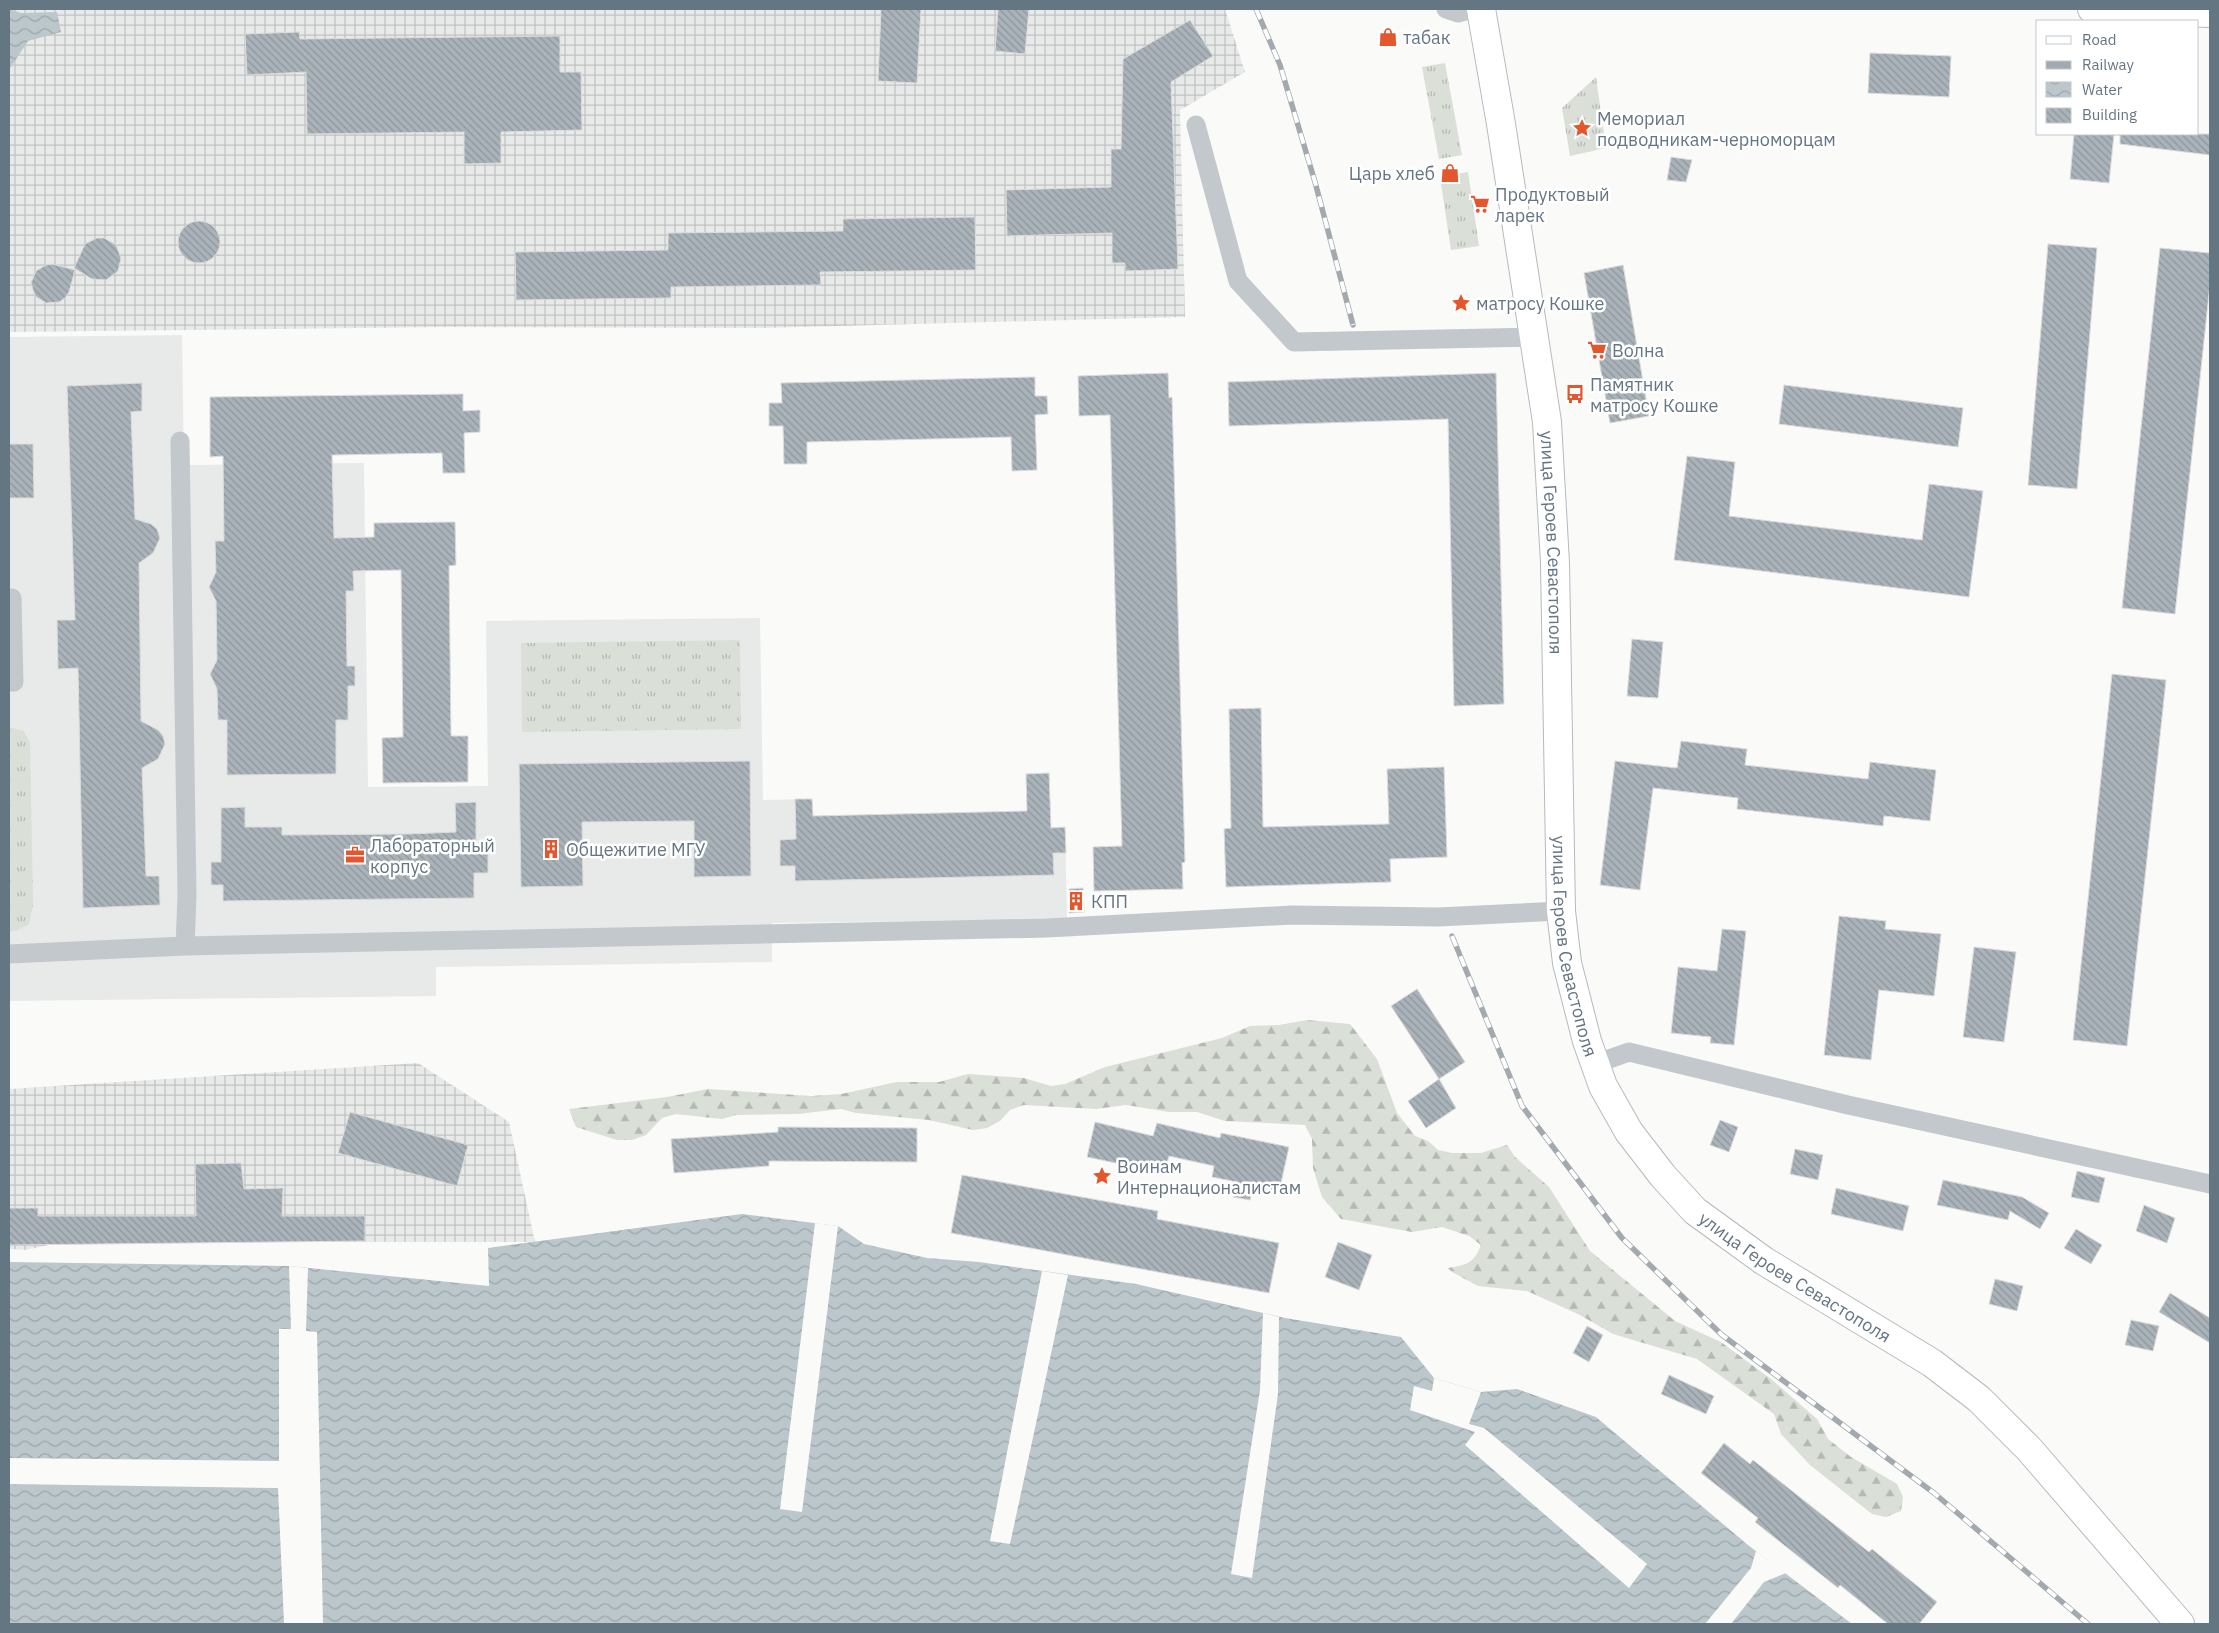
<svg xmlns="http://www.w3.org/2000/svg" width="2219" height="1633" viewBox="0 0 2219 1633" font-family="'IBM Plex Sans',sans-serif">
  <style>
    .built { fill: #e8e9e9 }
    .industrial { fill: url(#industrial-grid) }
    .grass { fill: url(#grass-tufts) }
    .forest { fill: url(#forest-firs) }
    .water { fill: url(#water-waves) }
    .pier { fill: #fafaf8 }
    .building { fill: url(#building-back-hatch); stroke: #dcdcda }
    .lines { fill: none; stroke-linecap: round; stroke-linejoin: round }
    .primary-casing { stroke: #b5babe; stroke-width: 30 }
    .street { stroke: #c3c8cc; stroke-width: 19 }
    .primary { stroke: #fff; stroke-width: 28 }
    .rail-casing { stroke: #a2aab0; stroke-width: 5.5 }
    .rail { stroke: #fff; stroke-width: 4; stroke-dasharray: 11; stroke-linecap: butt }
    .labels { text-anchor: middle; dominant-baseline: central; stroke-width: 5; stroke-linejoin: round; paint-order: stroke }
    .poi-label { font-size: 18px; fill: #657683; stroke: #fff; text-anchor: start }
    .street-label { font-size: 18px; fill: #657683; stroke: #fff }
  </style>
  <defs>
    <pattern id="industrial-grid" width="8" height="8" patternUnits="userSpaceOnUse" patternTransform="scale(1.25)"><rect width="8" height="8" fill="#e8e9e9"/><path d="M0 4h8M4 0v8" fill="none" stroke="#c0c1c2"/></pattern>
    <pattern id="grass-tufts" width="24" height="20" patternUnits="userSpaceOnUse" patternTransform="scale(1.25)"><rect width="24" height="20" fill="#dadfd7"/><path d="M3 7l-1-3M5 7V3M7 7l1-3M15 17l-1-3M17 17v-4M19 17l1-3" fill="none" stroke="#b4b9b4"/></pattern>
    <pattern id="forest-firs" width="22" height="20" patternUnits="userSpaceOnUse" patternTransform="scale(1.25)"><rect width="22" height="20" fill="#dadfd7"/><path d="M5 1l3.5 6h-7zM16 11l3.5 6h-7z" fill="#b4b9b4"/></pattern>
    <pattern id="water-waves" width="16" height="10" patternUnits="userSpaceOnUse" patternTransform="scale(1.25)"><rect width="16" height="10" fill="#bbc7cb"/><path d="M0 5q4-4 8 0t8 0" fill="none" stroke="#9ca6aa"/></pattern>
    <pattern id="building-back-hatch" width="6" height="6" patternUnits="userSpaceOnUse" patternTransform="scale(1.25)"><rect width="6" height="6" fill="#aab3b9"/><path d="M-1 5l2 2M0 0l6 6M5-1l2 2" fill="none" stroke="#8e969c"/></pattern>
  </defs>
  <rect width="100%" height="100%" fill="#fafaf8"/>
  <!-- built -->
  <path class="built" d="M182,335l2,130 180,-2 4,324 120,-1 -2,-165 274,-3 3,182 49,-1 1,17 214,-5 -1,-37 23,-1 2,54h14l2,92 -295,4v39l-336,5v29l-427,5v-664z"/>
  <!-- industrial -->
  <path class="industrial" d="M9,9h1216l20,63 -65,38 5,207 -422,11 -315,-1 -439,5z
    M418,1063l91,59 26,120h-473l-36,8 -17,-1v-160z"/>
  <!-- grass -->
  <path class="grass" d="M1445,63l17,92 -23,4 -17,-92z
    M1596,77l10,71 -36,8 -8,-48z
    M1468,172l11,74 -28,4 -11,-73z
    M740,640l1,89 -219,3 -1,-89z
    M9,727l15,4 6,12 3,161 -4,20 -13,7h-7z"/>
  <!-- forest -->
  <path class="forest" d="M1307,1020l43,4 27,35 20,54 18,23 13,5 10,9 14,3h29l26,-8 8,12 34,30 41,64 85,70 46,21 50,37 46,40 11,20 23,18 46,27 6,13 -2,14 -15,6 -14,-3 -62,-49 -29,-31 -7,-20 -77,-55 -84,-25 -33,-19 -53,-24 -49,-5 -26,-14 -4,-4c19,-3 26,-5 33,-23l-12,-9 -27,-9 -30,5 -71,-13 -19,-22 -9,-29 -1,-29 -7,-14 -80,-4 -28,-9h-28l-43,-7 -30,4 -72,-4 -14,5 -10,11 -13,7 -14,2 -44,-10 -73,-7 -15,-4 -43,5 -62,1 -14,4 -46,-5 -14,4 -16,17 -14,5h-15l-41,-13 -7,-18 98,-12 41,-8 104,7 29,-2 56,-12h42l29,-8 56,4 27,8 14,-2 40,-17 117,-29 28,-12 29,-1z"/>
  <!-- water -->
  <path class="water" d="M9,9l12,4 36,-1 4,20 -33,9 -19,29z
    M742,1214l96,12 26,18 63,14 52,4 157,22 149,34 116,19 33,41 47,14 36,-3 79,28 152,128 104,79h-1843v-362l280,4 200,20 -1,-38z"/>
  <!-- pier -->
  <path class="pier" d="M815,1223l23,3 -36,286 -22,-3z
    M289,1266l19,2 -2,63 11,1 6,291h-39l-6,-135 -269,-4v-26l270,3v-132h12z
    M1042,1271l26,4 -58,269 -20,-3z
    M1263,1313l16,4 -1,77 -26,184 -21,-4 29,-184z
    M1434,1378l47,14 -12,32 15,4 163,136 -18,24 -164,-143 10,-13 -65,-22 4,-24 18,5z
    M1756,1551l30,22 -22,9 -33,42h-26l46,-56z"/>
  <!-- building -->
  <path class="building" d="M881,9h40l-4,74 -39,-2z
    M998,9h31l-4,45 -30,-3z
    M1190,20l23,36 -42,26 7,187 -53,2v-8h-13v-30l-105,3 -1,-46 105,-3v-38h10l2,-90z
    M299,32l1,7 260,-3v36h21l1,58 -81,2v31l-37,1v-32l-157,2 -1,-62 -59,3 -2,-41z
    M1870,53l81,3 -2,41 -81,-4z
    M2074,134h40l-5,49 -39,-4z
    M2120,134h90v21l-90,-11z
    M1671,157l21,3 -6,22 -19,-2z
    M975,217l1,53 -156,2 1,13 -150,2v11l-155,2 -1,-48 153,-2v-17l175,-2v-12z
    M178 242a21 21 0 1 1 42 0a21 21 0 1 1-42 0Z
    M97,238h7l12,7 5,13 -3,13 -12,9 -14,-1 -18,-11 11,-24z
    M2048,244l49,4 -20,241 -49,-4z
    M2160,248l50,5v31l-35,330 -53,-6z
    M52,264l23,6 -6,22 -4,6 -6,4 -13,1 -11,-7 -4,-13 5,-12 10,-6z
    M1623,265l26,151 -39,7 -26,-150z
    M1168,373l1,25 3,-1 13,465 -3,1 1,26 -89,2 -1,-44 29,-1 -12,-431 -31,1 -1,-40z
    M1496,373l8,331 -50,2 -6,-287 -219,7 -1,-44z
    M1035,377v19h12l1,18 -13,1 2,55 -25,1 -1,-34 -204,5v22h-23l-1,-38h-14v-23h13l-1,-20z
    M142,383v28l-11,1 4,107 16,5 6,5 3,9 -7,15 -14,10 2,158 17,9 5,6 2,8 -7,15 -16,9 4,108h13l1,29 -77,3 -5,-240 -20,1 -1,-49h18l-8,-234z
    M1784,385l179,23 -5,39 -179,-23z
    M463,394v17l17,-1v22l-16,1 1,40h-22l-1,-20 -110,2 2,83 40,-1v-14l81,-1 1,43 -7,1 2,170h17v46l-85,1 -1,-45 21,-1 -2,-167 -48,1 1,20h-8l1,75h8v20h-7v34h-12v54l-109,1v-55h-9l-1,-31 -7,-15 7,-14 -1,-59 -7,-14 7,-15 -1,-31h9l-1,-85 -13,1v-60z
    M9,444h24l1,54h-25z
    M1687,456l48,6 -6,54 193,24 7,-56 54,7 -14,106 -295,-37z
    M1632,639l31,3 -5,56 -31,-2z
    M2112,674l54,6 -39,366 -54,-6z
    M1261,708l2,119 126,-3 -2,-55 57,-2 3,90 -57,2 1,23 -165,5 -2,-58 7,-1 -2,-119z
    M1681,741l66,8 -2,16 123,14 2,-17 66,8 -6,51 -46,-5 -1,10 -146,-17 1,-11 -85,-10 -13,102 -40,-5 15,-124 62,7z
    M750,761l1,115 -57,1v-56l-112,1 1,64 -62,1 -2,-123z
    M1049,773l2,55 14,-1 1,26h-13l1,22 -259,6v-15h-15v-26l16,-1 -1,-40h17l1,17 214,-5 -1,-37z
    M476,802v46h12v25h-14v25l-251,3v-16h-12v-23h10v-54l24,-1v20h37v8l126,-1 48,-2 -1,-29z
    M1083,888l1,24 -15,1v-24z
    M1839,916l47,5 -1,8 56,5 -7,62 -55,-6 -8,70 -47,-5z
    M1722,929l24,2 -12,114 -24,-2 1,-6 -40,-4 7,-66 39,4z
    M1974,947l42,5 -12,90 -41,-5z
    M1417,989l48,73 -26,17 -48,-73z
    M1439,1079l17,29 -30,20 -18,-27z
    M350,1112l118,33 -11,41 -119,-33z
    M1720,1120l18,7 -9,25 -19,-7z
    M1095,1122l58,14 4,-13 63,15 1,-5 68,14 -10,45 -26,-6 -3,14 -17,-3 4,-15 -25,-5 2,-11 -45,-10 -5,17 -77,-16z
    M778,1127l139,1v34l-148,-1v5l-95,7 -3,-34 107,-7z
    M1795,1149l28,6 -5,25 -28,-6z
    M241,1163l3,26 39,-1 -1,28h83v25l-356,4v-37h29v8h158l-1,-52z
    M2077,1171l28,7 -6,25 -28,-6z
    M962,1175l196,36 -1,8 122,24 -10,50 -318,-60z
    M1943,1180l79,17 27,16 -9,16 -30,-18 -2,9 -71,-15z
    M1836,1188l73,18 -6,25 -72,-17z
    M2144,1205l31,13 -8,25 -31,-12z
    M2076,1229l26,16 -11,19 -27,-16z
    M1338,1242l34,13 -13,35 -34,-13z
    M1995,1279l28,7 -6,25 -28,-7z
    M2170,1293l40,25v25l-51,-31z
    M2131,1320l28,6 -6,25 -28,-6z
    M1587,1326l16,9 -14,27 -16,-9z
    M1669,1375l45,21 -8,18 -45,-20z
    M1724,1443l26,21 3,-4 116,92 3,-3 65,53 -18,22h-31l-48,-39 -2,3 -83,-66 3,-4 -57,-45z"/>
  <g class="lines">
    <!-- primary casing -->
    <g class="primary-casing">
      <g id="primary">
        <path id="s1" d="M1481,9l20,115 46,298 8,141 6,348 6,52 20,78 16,45 26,46 34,44 32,35 69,50 168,102 47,36 50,50 151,175"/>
        <path d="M2092,9l118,4"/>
      </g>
    </g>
    <!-- street -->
    <path class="street" d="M1446,9l12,4 14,-4
      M1196,125l42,156 56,61 240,-5
      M180,441l7,455 -2,50
      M9,598h3l2,84h-5
      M9,954l176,-8 862,-18 245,-13 146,2 123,-6
      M1595,1064l34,-12 219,53 362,79"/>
    <!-- primary -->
    <use href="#primary" class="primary"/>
    <!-- rail casing -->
    <g class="rail-casing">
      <path id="rail" d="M1256,9l24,56 35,117 38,143
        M1452,936l70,170 100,132 100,97 212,158 154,131"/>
    </g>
    <!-- rail -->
    <use href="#rail" class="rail"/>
  </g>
  <!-- icons -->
  <defs>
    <g id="shop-bare" transform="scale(1.5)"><path d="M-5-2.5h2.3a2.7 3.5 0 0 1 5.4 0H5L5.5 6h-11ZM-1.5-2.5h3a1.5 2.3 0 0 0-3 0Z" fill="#e4572e" stroke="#fff" stroke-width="2.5" paint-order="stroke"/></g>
    <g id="sight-bare" transform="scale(1.5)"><path d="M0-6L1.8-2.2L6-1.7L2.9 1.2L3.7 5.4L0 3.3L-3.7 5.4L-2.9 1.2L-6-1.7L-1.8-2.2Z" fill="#e4572e" stroke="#fff" stroke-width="2.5" paint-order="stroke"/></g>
    <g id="supermarket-bare" transform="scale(1.5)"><path d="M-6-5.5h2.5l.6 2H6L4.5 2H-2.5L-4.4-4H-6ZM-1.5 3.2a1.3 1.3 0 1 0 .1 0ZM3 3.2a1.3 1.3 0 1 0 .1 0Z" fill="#e4572e" stroke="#fff" stroke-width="2.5" paint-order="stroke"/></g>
    <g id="bus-bare" transform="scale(1.5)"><path d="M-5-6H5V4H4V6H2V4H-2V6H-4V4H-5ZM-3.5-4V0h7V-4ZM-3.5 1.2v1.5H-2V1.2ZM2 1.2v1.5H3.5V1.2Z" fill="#e4572e" stroke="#fff" stroke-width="2.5" paint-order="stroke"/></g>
    <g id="building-bare" transform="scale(1.5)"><path d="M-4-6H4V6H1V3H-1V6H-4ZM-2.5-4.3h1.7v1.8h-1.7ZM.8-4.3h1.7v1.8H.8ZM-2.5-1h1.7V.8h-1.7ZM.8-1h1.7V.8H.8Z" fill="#e4572e" stroke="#fff" stroke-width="2.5" paint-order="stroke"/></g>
    <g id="office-bare" transform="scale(1.5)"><path d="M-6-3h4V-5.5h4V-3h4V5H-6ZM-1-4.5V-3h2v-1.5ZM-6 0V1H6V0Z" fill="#e4572e" stroke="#fff" stroke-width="2.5" paint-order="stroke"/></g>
  </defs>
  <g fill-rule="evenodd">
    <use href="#shop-bare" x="1388" y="37"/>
    <use href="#sight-bare" x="1582" y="128"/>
    <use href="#shop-bare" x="1450" y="173"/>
    <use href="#supermarket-bare" x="1480" y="204"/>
    <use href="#sight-bare" x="1461" y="303"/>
    <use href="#supermarket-bare" x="1597" y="350"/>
    <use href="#bus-bare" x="1575" y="394"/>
    <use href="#building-bare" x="551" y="849"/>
    <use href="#office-bare" x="355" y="855"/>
    <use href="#building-bare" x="1076" y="901"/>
    <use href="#sight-bare" x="1102" y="1176"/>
  </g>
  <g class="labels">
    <!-- poi labels -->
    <g class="poi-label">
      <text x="1403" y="37">табак</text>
      <text x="1597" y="118">Мемориал<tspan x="1597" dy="21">подводникам-черноморцам</tspan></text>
      <text x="1435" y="173" text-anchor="end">Царь хлеб</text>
      <text x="1495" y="194">Продуктовый<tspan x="1495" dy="21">ларек</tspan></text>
      <text x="1476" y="303">матросу Кошке</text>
      <text x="1612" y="350">Волна</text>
      <text x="1590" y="384">Памятник<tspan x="1590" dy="21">матросу Кошке</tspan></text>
      <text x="370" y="845">Лабораторный<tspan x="370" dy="21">корпус</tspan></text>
      <text x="566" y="849">Общежитие МГУ</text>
      <text x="1091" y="901">КПП</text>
      <text x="1117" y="1166">Воинам<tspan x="1117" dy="21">Интернационалистам</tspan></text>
    </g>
    <!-- street labels -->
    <g class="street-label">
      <text stroke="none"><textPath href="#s1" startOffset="539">улица Героев Севастополя</textPath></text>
      <text stroke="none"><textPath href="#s1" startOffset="944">улица Героев Севастополя</textPath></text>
      <text stroke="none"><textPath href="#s1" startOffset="1364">улица Героев Севастополя</textPath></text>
    </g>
  </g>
  <!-- border -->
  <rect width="2219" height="1633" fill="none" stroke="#657683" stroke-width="20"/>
  <!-- legend -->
  <rect x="2036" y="20" width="162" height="115" fill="#ffffff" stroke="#c1c8cd"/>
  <rect x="2046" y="36" width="25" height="8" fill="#ffffff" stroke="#c1c8cd"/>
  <text x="2082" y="45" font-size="15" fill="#657683">Road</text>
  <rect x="2046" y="61" width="25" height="8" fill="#a2aab0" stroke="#c1c8cd"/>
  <text x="2082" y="70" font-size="15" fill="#657683">Railway</text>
  <rect x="2046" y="82" width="25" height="15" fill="url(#water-waves)" stroke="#c1c8cd"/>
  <text x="2082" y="95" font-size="15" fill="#657683">Water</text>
  <rect x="2046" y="108" width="25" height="15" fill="url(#building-back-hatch)" stroke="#c1c8cd"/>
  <text x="2082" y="120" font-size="15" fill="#657683">Building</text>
</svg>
